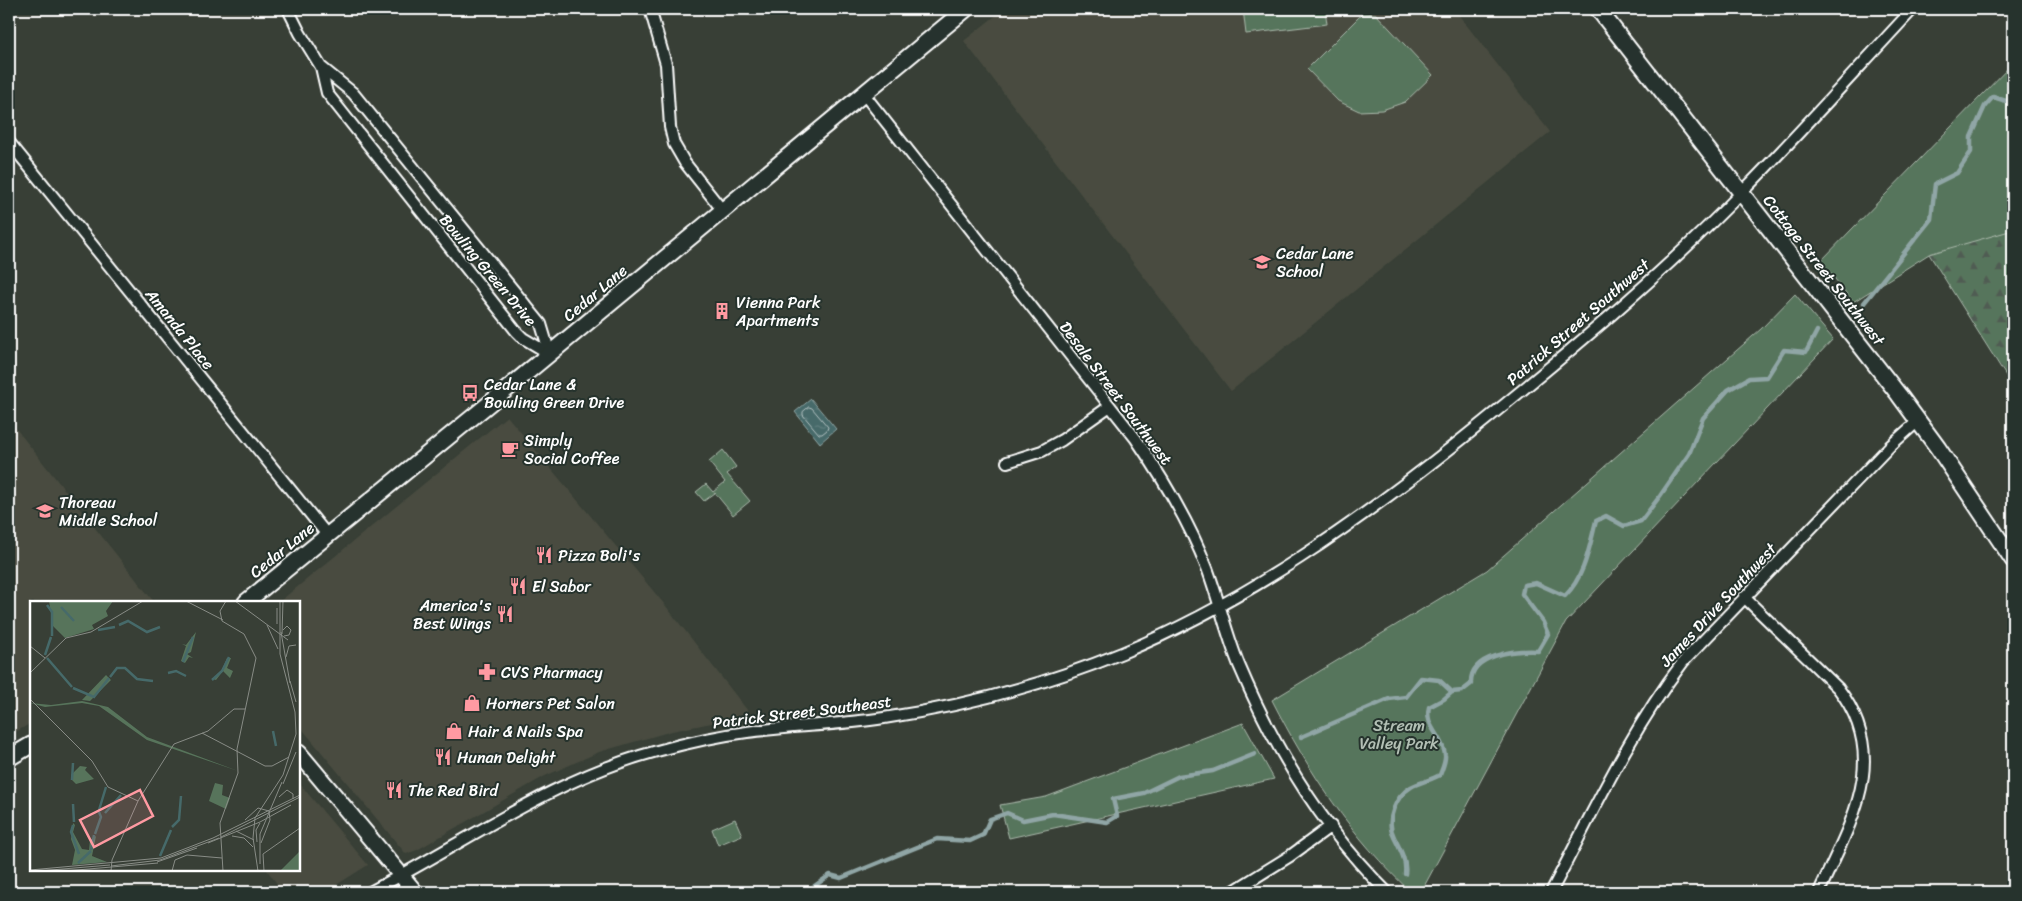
<svg xmlns="http://www.w3.org/2000/svg" width="2022" height="901" viewBox="0 0 2022 901" font-family="Sriracha,sans-serif">
  <style>
    .built { fill: #494c40 }
    .forest { fill: url(#forest-firs); stroke: #abbaad }
    .park { fill: #57745b; stroke: #abbaad }
    .water { fill: url(#water-ripples); stroke: #90a6a6 }
    .lines { fill: none; stroke-linecap: round; stroke-linejoin: round }
    .shore { stroke: #b5c3c3; stroke-width: 1 }
    .stream { stroke: #90a6a6; stroke-width: 4.5 }
    .street-casing { stroke: #fff; stroke-width: 14 }
    .secondary-casing { stroke: #fff; stroke-width: 19 }
    .street { stroke: #26332d; stroke-width: 10 }
    .secondary { stroke: #26332d; stroke-width: 15 }
    .labels { text-anchor: middle; dominant-baseline: central; stroke-width: 4; stroke-linejoin: round; paint-order: stroke }
    .poi-label { font-size: 16px; fill: #fff; stroke: #26332d; text-anchor: start }
    .street-label { font-size: 16px; fill: #fff; stroke: #26332d }
    .park-label { font-size: 16px; fill: #b3c0b5; stroke: #26332d }
    .inset-river { fill: none; stroke: #466a6a; stroke-width: 2.5 }
    .inset-road { fill: none; stroke: #888c86; stroke-width: 1 }
    .view { fill: #ff9aa2; fill-opacity: 0.15; stroke: #ff9aa2; stroke-width: 2.5 }
    .inset-edge { fill: none; stroke: #fff; stroke-width: 2.5 }
  </style>
  <defs>
    <pattern id="forest-firs" width="22" height="20" patternUnits="userSpaceOnUse" patternTransform="scale(1.25)"><rect width="22" height="20" fill="#57745b"/><path d="M5 1l3.5 6h-7zM16 11l3.5 6h-7z" fill="#505c52"/></pattern>
    <pattern id="water-ripples" width="26" height="14" patternUnits="userSpaceOnUse" patternTransform="scale(1.25)"><rect width="26" height="14" fill="#466a6a"/><path d="M2 4q2-2 4 0t4 0M15 11q2-2 4 0t4 0" fill="none" stroke="#628080"/></pattern>
  </defs>
  <rect width="100%" height="100%" fill="#383f36"/>
  <filter id="ink" filterUnits="userSpaceOnUse"><feTurbulence type="fractalNoise" baseFrequency=".02" numOctaves="2"/><feDisplacementMap in="SourceGraphic" scale="10" xChannelSelector="R" yChannelSelector="G"/><feConvolveMatrix kernelMatrix="1 2 1 2 8 2 1 2 1" color-interpolation-filters="sRGB"/></filter>
  <g filter="url(#ink)">
    <!-- built -->
    <path class="built" d="M1004,9h450l96,123 -319,259 -267,-350z
      M507,416l158,189 86,110 -79,16 -73,21 -54,24 -128,74 -11,4 -107,-129v-123h-20z
      M9,420l145,182h-123v121l-22,13z
      M299,783l69,82 -43,27h-42l-16,-22h32z"/>
    <!-- forest -->
    <path class="forest" d="M2013,63v324l-84,-133 -58,24z"/>
    <!-- park -->
    <path class="park" d="M1243,9h82l2,15 -81,10z
      M1363,13l13,1 57,61 -28,27 -23,8 -23,1 -21,-10 -31,-32z
      M2013,63v167l-84,24 -76,48 -32,-41z
      M1795,294l38,45 -267,283 -145,270h-10c-59,-54 -103,-121 -139,-192l215,-130 274,-241z
      M723,450l13,17 -9,7 23,27 -17,14 -18,-22 -11,8 -8,-9 10,-8 7,8 12,-10 -16,-20z
      M1243,723l31,56 -265,59 -9,-33 46,-8z
      M735,819l7,16 -24,10 -6,-16z"/>
    <!-- water -->
    <path class="water" d="M811,399l25,30 -16,14 -25,-31z"/>
    <g class="lines">
      <!-- shore -->
      <path class="shore" d="M809,407l3,1 16,19 -1,3 -5,4h-3l-16,-19v-3z"/>
      <!-- stream -->
      <path class="stream" d="M1864,303l67,-84 4,-35 22,-11 14,-21v-15l14,-31 8,-9 20,6
        M1301,737l88,-38 17,-2 15,-19 18,2 13,12
        M1405,874c2,-13 -5,-25 -11,-37 -9,-17 2,-41 17,-50 9,-5 20,-7 29,-12 2,-6 6,-14 5,-20 -2,-19 -21,-28 -16,-48l15,-8 8,-7 10,-1 9,-7c-2,-30 44,-34 67,-33l10,-17 -5,-12 -21,-28 2,-9 12,-2 29,13c20,-20 24,-48 31,-75l10,-5 18,10 17,-5 19,-25 29,-42 14,-36 25,-28 21,-12 18,-1 17,-27 22,2 11,-21
        M806,892l24,-17 11,3 96,-39 33,2 13,-6 7,-16 17,-6 16,7 30,-6 54,8 10,-6 -4,-17 31,-6 35,-17 34,-5 42,-17"/>
      <!-- street casing -->
      <g class="street-casing">
        <path id="street" d="M288,9l12,24 21,34 32,26 188,231 9,30
          M650,9l16,55 4,63 4,17 11,19 38,48
          M321,67l6,26 189,238 7,7 27,16
          M863,93l273,346c28,41 53,83 71,129 12,32 19,65 32,97 35,83 84,164 148,227
          M9,142l319,394
          M1007,462l35,-11 20,-11 48,-34
          M1744,597l94,91c54,70 12,135 -19,204
          M370,892c95,-49 182,-113 287,-141 29,-8 59,-15 90,-19 45,-6 91,-7 137,-14 81,-12 162,-34 238,-65 125,-52 235,-130 340,-214 98,-79 195,-159 282,-249 58,-59 113,-121 169,-181
          M1232,892l58,-36 41,-30
          M1551,892c41,-78 78,-159 132,-230l207,-216 28,-25"/>
      </g>
      <!-- secondary casing -->
      <g class="secondary-casing">
        <path id="secondary" d="M1598,9l301,386 39,53 75,112
          M246,602l255,-208 465,-385
          M299,753l116,139
          M9,758l22,-13"/>
      </g>
      <!-- street -->
      <use href="#street" class="street"/>
      <!-- secondary -->
      <use href="#secondary" class="secondary"/>
    </g>
  </g>
  <!-- icons -->
  <defs>
    <g id="school-bare" transform="scale(1.35)"><path d="M0-5L7-2L0 1L-7-2ZM-4 1L0 2.5L4 1V4Q0 6-4 4Z" fill="#ff9aa2" stroke="#26332d" stroke-width="2.5" paint-order="stroke"/></g>
    <g id="building-bare" transform="scale(1.35)"><path d="M-4-6H4V6H1V3H-1V6H-4ZM-2.5-4.3h1.7v1.8h-1.7ZM.8-4.3h1.7v1.8H.8ZM-2.5-1h1.7V.8h-1.7ZM.8-1h1.7V.8H.8Z" fill="#ff9aa2" stroke="#26332d" stroke-width="2.5" paint-order="stroke"/></g>
    <g id="bus-bare" transform="scale(1.35)"><path d="M-5-6H5V4H4V6H2V4H-2V6H-4V4H-5ZM-3.5-4V0h7V-4ZM-3.5 1.2v1.5H-2V1.2ZM2 1.2v1.5H3.5V1.2Z" fill="#ff9aa2" stroke="#26332d" stroke-width="2.5" paint-order="stroke"/></g>
    <g id="cafe-bare" transform="scale(1.35)"><path d="M-5.5-4.5H6V0H3Q3 3.5 0 3.5H-2.5Q-5.5 3.5-5.5 0ZM3-3.2v2h1.7v-2ZM-6 4.5H4V6H-6Z" fill="#ff9aa2" stroke="#26332d" stroke-width="2.5" paint-order="stroke"/></g>
    <g id="restaurant-bare" transform="scale(1.35)"><path d="M-5-6h1v4h1v-4h1v4h1v-4h1v5L-1.5 .5V6h-2V.5L-5-1ZM5-6V6H3V1.5H1.5Q1.5-4 5-6Z" fill="#ff9aa2" stroke="#26332d" stroke-width="2.5" paint-order="stroke"/></g>
    <g id="pharmacy-bare" transform="scale(1.35)"><path d="M-2-6h4v4h4v4h-4v4h-4v-4h-4v-4h4Z" fill="#ff9aa2" stroke="#26332d" stroke-width="2.5" paint-order="stroke"/></g>
    <g id="shop-bare" transform="scale(1.35)"><path d="M-5-2.5h2.3a2.7 3.5 0 0 1 5.4 0H5L5.5 6h-11ZM-1.5-2.5h3a1.5 2.3 0 0 0-3 0Z" fill="#ff9aa2" stroke="#26332d" stroke-width="2.5" paint-order="stroke"/></g>
  </defs>
  <g fill-rule="evenodd">
    <use href="#school-bare" x="1262" y="262"/>
    <use href="#building-bare" x="722" y="311"/>
    <use href="#bus-bare" x="470" y="393"/>
    <use href="#cafe-bare" x="510" y="449"/>
    <use href="#school-bare" x="45" y="511"/>
    <use href="#restaurant-bare" x="544" y="555"/>
    <use href="#restaurant-bare" x="518" y="586"/>
    <use href="#restaurant-bare" x="505" y="614"/>
    <use href="#pharmacy-bare" x="487" y="672"/>
    <use href="#shop-bare" x="472" y="703"/>
    <use href="#shop-bare" x="454" y="731"/>
    <use href="#restaurant-bare" x="443" y="757"/>
    <use href="#restaurant-bare" x="394" y="790"/>
  </g>
  <g class="labels">
    <!-- poi labels -->
    <g class="poi-label">
      <text x="1276" y="253">Cedar Lane<tspan x="1276" dy="18">School</tspan></text>
      <text x="736" y="302">Vienna Park<tspan x="736" dy="18">Apartments</tspan></text>
      <text x="484" y="384">Cedar Lane &amp;<tspan x="484" dy="18">Bowling Green Drive</tspan></text>
      <text x="524" y="440">Simply<tspan x="524" dy="18">Social Coffee</tspan></text>
      <text x="59" y="502">Thoreau<tspan x="59" dy="18">Middle School</tspan></text>
      <text x="558" y="555">Pizza Boli's</text>
      <text x="532" y="586">El Sabor</text>
      <text x="491" y="605" text-anchor="end">America's<tspan x="491" dy="18">Best Wings</tspan></text>
      <text x="501" y="672">CVS Pharmacy</text>
      <text x="486" y="703">Horners Pet Salon</text>
      <text x="468" y="731">Hair &amp; Nails Spa</text>
      <text x="457" y="757">Hunan Delight</text>
      <text x="408" y="790">The Red Bird</text>
    </g>
    <!-- street labels -->
    <g class="street-label">
      <text transform="translate(488 270) rotate(50)">Bowling Green Drive</text>
      <text transform="translate(1824 270) rotate(52)">Cottage Street Southwest</text>
      <text transform="translate(595 293) rotate(-40)">Cedar Lane</text>
      <text transform="translate(1578 322) rotate(-41)">Patrick Street Southwest</text>
      <text transform="translate(180 329) rotate(51)">Amanda Place</text>
      <text transform="translate(1116 393) rotate(53)">Desale Street Southwest</text>
      <text transform="translate(282 550) rotate(-39)">Cedar Lane</text>
      <text transform="translate(1718 605) rotate(-47)">James Drive Southwest</text>
      <text transform="translate(802 712) rotate(-7)">Patrick Street Southeast</text>
    </g>
    <!-- park labels -->
    <g class="park-label">
      <text x="1399" y="725">Stream<tspan x="1399" dy="18">Valley Park</tspan></text>
    </g>
  </g>
  <!-- overview -->
  <g transform="translate(30 601)">
    <rect width="270" height="270" fill="#383f36"/>
    <path d="M19,0l3,1 61,-1 -7,10 2,5 -16,9 2,4 -29,9 -12,-12zM52,100l26,6 39,30 91,34 -91,-31 -48,-34 -17,-3 -37,4 -15,-4 21,2z" fill="#57745b"/>
    <path d="M166,31l-5,20 -4,2 6,4 -4,-1 -4,6 -4,-2 5,-15 -4,-2 4,1zM197,57h4l-4,10 6,3 -3,7 -7,-7 -7,9 -3,-1 9,-9zM185,182l8,2 -1,10 8,3 -4,11 -17,-8z" fill="#57745b"/>
    <path d="M76,74l5,5 -21,21 -8,-1zM50,165l7,1 -2,3 9,9 -18,5 -4,-4 -1,-5zM43,222l2,2 -2,7 9,17 7,1 1,-10 6,-4 -4,20 15,6 -35,3 3,-15 -4,-11zM270,250v20h-20z" fill="#57745b"/>
    <path class="inset-river" d="M17,4l5,7v24M31,6l13,14M89,24l9,-4 19,11 13,-5M68,29l17,-3M15,54l6,-18M17,57l25,29M153,61l10,-25M138,72l8,-2 10,5M80,76l7,-9h8l12,11 16,2M182,79l10,-9 7,-14M43,87l21,9 15,-19M243,130l3,15M42,179l1,-17M43,203l1,18M69,209l7,-23M75,212l16,-18M43,224l-2,7 8,22M142,226l7,-7 2,-24M65,233l6,-17 -2,-5M61,249l3,-15M130,255l11,-26M48,262l13,-12"/>
    <path class="inset-road" d="M156,0l37,19M205,0l53,39M247,23v-16M237,24l11,24M253,29l4,-4 4,4 -2,5 -5,1M251,31l9,51M252,33l1,-33M0,45l15,12M256,56l3,-11 7,-1M0,72l36,-35 25,-6 52,-31M260,80l6,21M0,98l62,62 16,26 30,14M172,132l63,33h7l17,-9M253,183l13,-32M249,196l8,-7 6,4v5M215,219l13,-12 11,3 1,9 -9,23M206,230l18,9M202,235l12,2 9,9M191,236l79,-40M227,241l-1,-12 4,-7M178,242l52,-21 31,-17M127,261l40,-14M230,263v-30l22,-52M81,265l49,-6 59,-22M0,269l131,-12 52,-20 87,-43M9,270l71,-6M35,270l93,-8M81,270l1,-11 26,-59 36,-57 34,-13 26,-22h11M142,270l3,-11 12,-5 35,3M193,270l-3,-48 18,-50 -1,-24 19,-91 -12,-24 -22,-13 -2,-10 6,-10M228,270l-5,-33 2,-20 28,-43 13,-41 -1,-22 -15,-58v-53M234,270l-1,-17 37,-26"/>
    <path class="view" d="M110,189l13,26 -59,31 -14,-27z"/>
    <rect width="270" height="270" class="inset-edge"/>
  </g>
  <!-- margin -->
  <rect width="2022" height="901" fill="none" stroke="#26332d" stroke-width="30"/>
  <rect x="15" y="15" width="1992" height="871" fill="none" stroke="#fff" stroke-width="2" filter="url(#ink)"/>
</svg>
